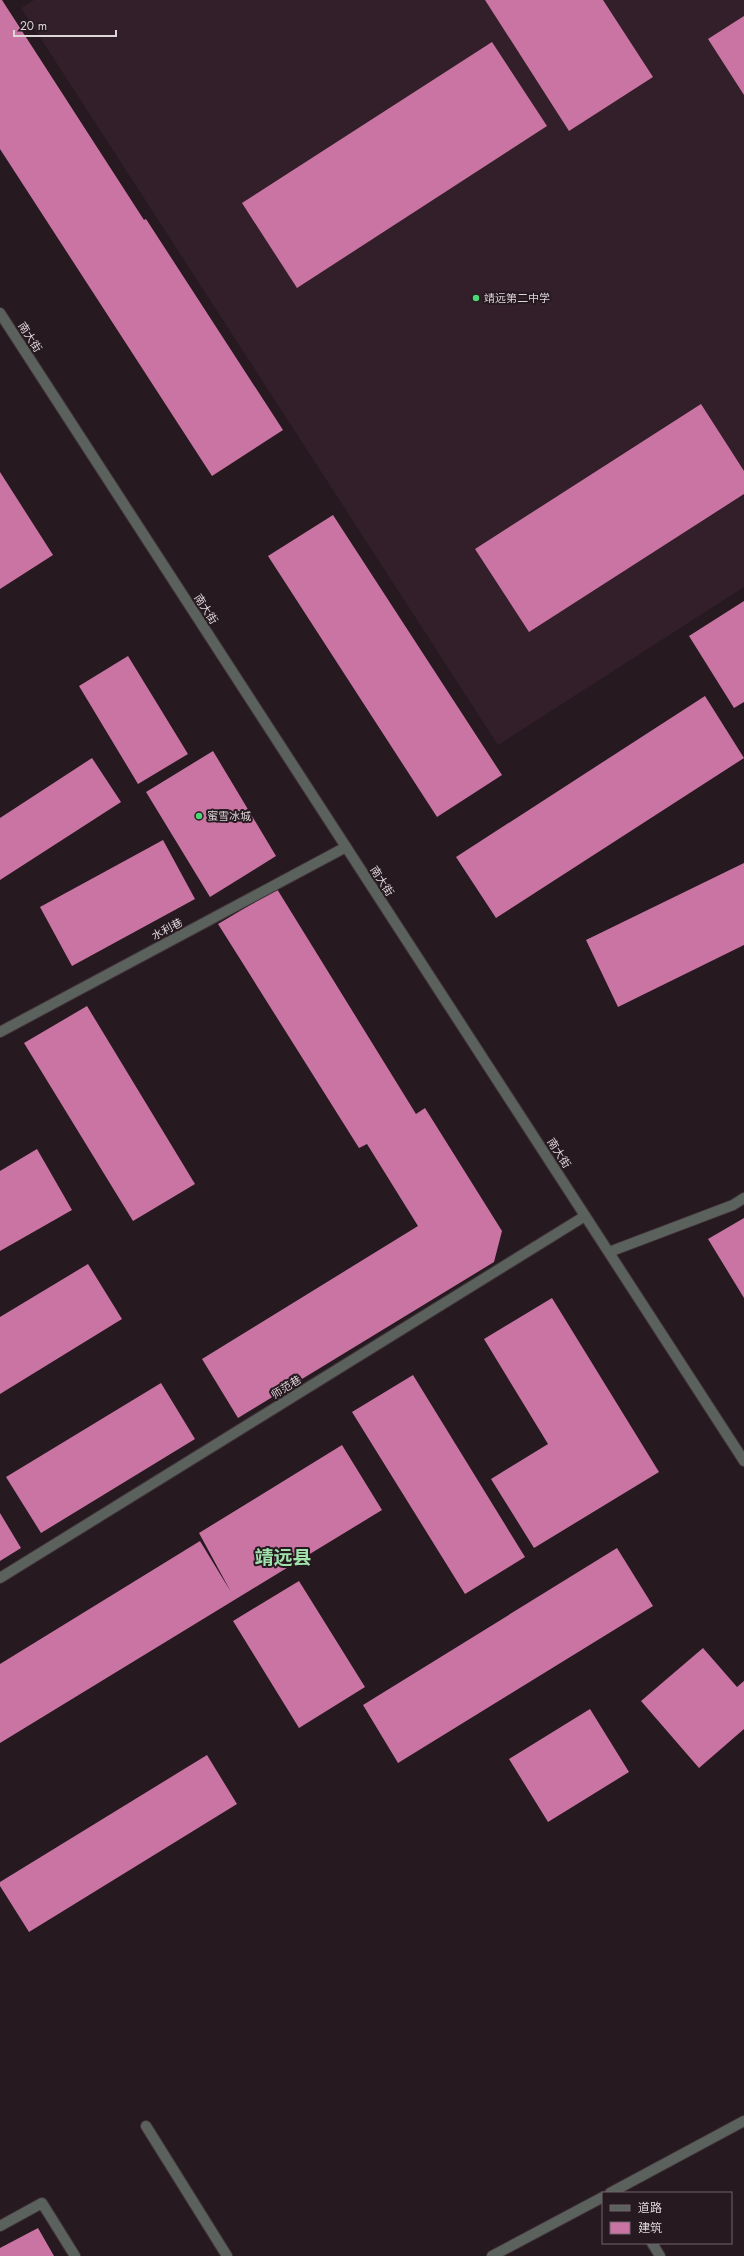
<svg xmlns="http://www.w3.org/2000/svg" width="744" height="2256" viewBox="0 0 744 2256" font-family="Jost,'Noto Sans SC',sans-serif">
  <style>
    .built { fill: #331f29 }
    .building { fill: #ca74a3 }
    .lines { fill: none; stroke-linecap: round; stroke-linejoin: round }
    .service-casing { stroke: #40333a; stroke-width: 12 }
    .minor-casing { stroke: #40333a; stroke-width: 12 }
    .tertiary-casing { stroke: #40333a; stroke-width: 12 }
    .service { stroke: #5b615c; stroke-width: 10 }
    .minor { stroke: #5b615c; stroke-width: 10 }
    .tertiary { stroke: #5b615c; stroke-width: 10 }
    .poi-dot { fill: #4dd676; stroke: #261920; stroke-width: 1.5 }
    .labels { text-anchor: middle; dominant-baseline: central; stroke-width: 4; stroke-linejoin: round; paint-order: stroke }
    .poi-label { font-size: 11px; fill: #ded5d9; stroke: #261920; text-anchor: start }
    .street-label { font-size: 11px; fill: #ded5d9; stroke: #261920 }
    .town-label { font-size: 19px; font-weight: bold; fill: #a0e2ac; stroke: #261920 }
  </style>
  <rect width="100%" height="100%" fill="#261920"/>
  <!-- built -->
  <path class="built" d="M34,0h710v587l-246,158 -477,-737z"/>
  <!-- building -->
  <path class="building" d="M0,0h2l142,220 2,-1 137,211 -71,46 -212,-327z
    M485,0h118l50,77 -84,54z
    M744,16v79l-36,-56z
    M492,42l55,84 -250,162 -55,-85z
    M701,404l43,67v23l-215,138 -54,-83z
    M0,472l53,83 -53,34z
    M333,515l169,260 -65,42 -169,-261z
    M744,601v101l-10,6 -45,-72z
    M128,656l60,98 -50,30 -59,-98z
    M705,696l39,62 -248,160 -40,-61z
    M213,751l63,105 -66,41 -64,-105z
    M92,758l29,44 -121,78v-62z
    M163,840l32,59 -123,67 -32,-59z
    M744,863v82l-126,62 -32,-67z
    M277,889l139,225 9,-6 77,123 -8,31 -256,156 -36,-59 216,-133 -51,-82 -8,4 -141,-224z
    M87,1006l108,178 -62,37 -109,-178z
    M37,1149l35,61 -72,41v-80z
    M744,1218v80l-36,-59z
    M88,1264l34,55 -122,75v-77z
    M552,1298l107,174 -125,76 -43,-69 57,-35 -64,-105z
    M413,1375l112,182 -60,37 -113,-182z
    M161,1383l34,56 -154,94 -35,-56z
    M342,1445l40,65 -382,233v-79l200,-123 31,51 -32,-59z
    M0,1513l21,35 -21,13z
    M617,1548l36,58 -255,157 -35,-58z
    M299,1581l66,106 -66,41 -66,-107z
    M703,1648l34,39 7,-6v48l-45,39 -58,-67z
    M590,1709l39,63 -81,50 -39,-63z
    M207,1755l30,49 -208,128 -29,-46v-4z
    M38,2228l16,28h-54v-8z"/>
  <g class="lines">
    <!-- service casing -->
    <g class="service-casing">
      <path id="service" d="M146,2126l81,130"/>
    </g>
    <!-- minor casing -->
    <g class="minor-casing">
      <path id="minor" d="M0,1032l346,-185
        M609,1252l124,-47 11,-7
        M0,1578l585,-362
        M610,2193l134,-72
        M0,2226l42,-23 33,53
        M652,2243l8,13
        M492,2256l111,-59"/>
    </g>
    <!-- tertiary casing -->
    <g class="tertiary-casing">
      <path id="tertiary" d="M0,313l744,1148"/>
    </g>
    <!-- service -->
    <use href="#service" class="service"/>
    <!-- minor -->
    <use href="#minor" class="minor"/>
    <!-- tertiary -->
    <use href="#tertiary" class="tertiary"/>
  </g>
  <!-- markers -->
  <g class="poi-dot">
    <circle cx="476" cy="298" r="4"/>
    <circle cx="199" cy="816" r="4"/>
  </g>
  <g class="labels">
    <!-- poi labels -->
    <g class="poi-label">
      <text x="484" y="298">靖远第二中学</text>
      <text x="207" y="816">蜜雪冰城</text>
    </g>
    <!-- street labels -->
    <g class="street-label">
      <text transform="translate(30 337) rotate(57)">南大街</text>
      <text transform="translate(206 609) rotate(57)">南大街</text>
      <text transform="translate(382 881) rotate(57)">南大街</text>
      <text transform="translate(167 929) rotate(-28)">水利巷</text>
      <text transform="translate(559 1153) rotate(57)">南大街</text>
      <text transform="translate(286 1387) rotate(-32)">师范巷</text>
    </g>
    <!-- town labels -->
    <g class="town-label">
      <text x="283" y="1557">靖远县</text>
    </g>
  </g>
  <!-- legend -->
  <rect x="602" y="2192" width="130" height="52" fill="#261920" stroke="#70646a"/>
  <rect x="610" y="2205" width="20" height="6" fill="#5b615c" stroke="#70646a"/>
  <text x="638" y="2212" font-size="12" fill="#ded5d9">道路</text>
  <rect x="610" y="2222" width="20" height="12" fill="#ca74a3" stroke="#70646a"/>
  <text x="638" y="2232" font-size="12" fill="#ded5d9">建筑</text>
  <!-- scale -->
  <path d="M14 30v6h102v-6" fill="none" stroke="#ded5d9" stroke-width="2"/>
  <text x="20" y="30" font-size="12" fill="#ded5d9" stroke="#261920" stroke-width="3" paint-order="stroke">20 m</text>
</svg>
